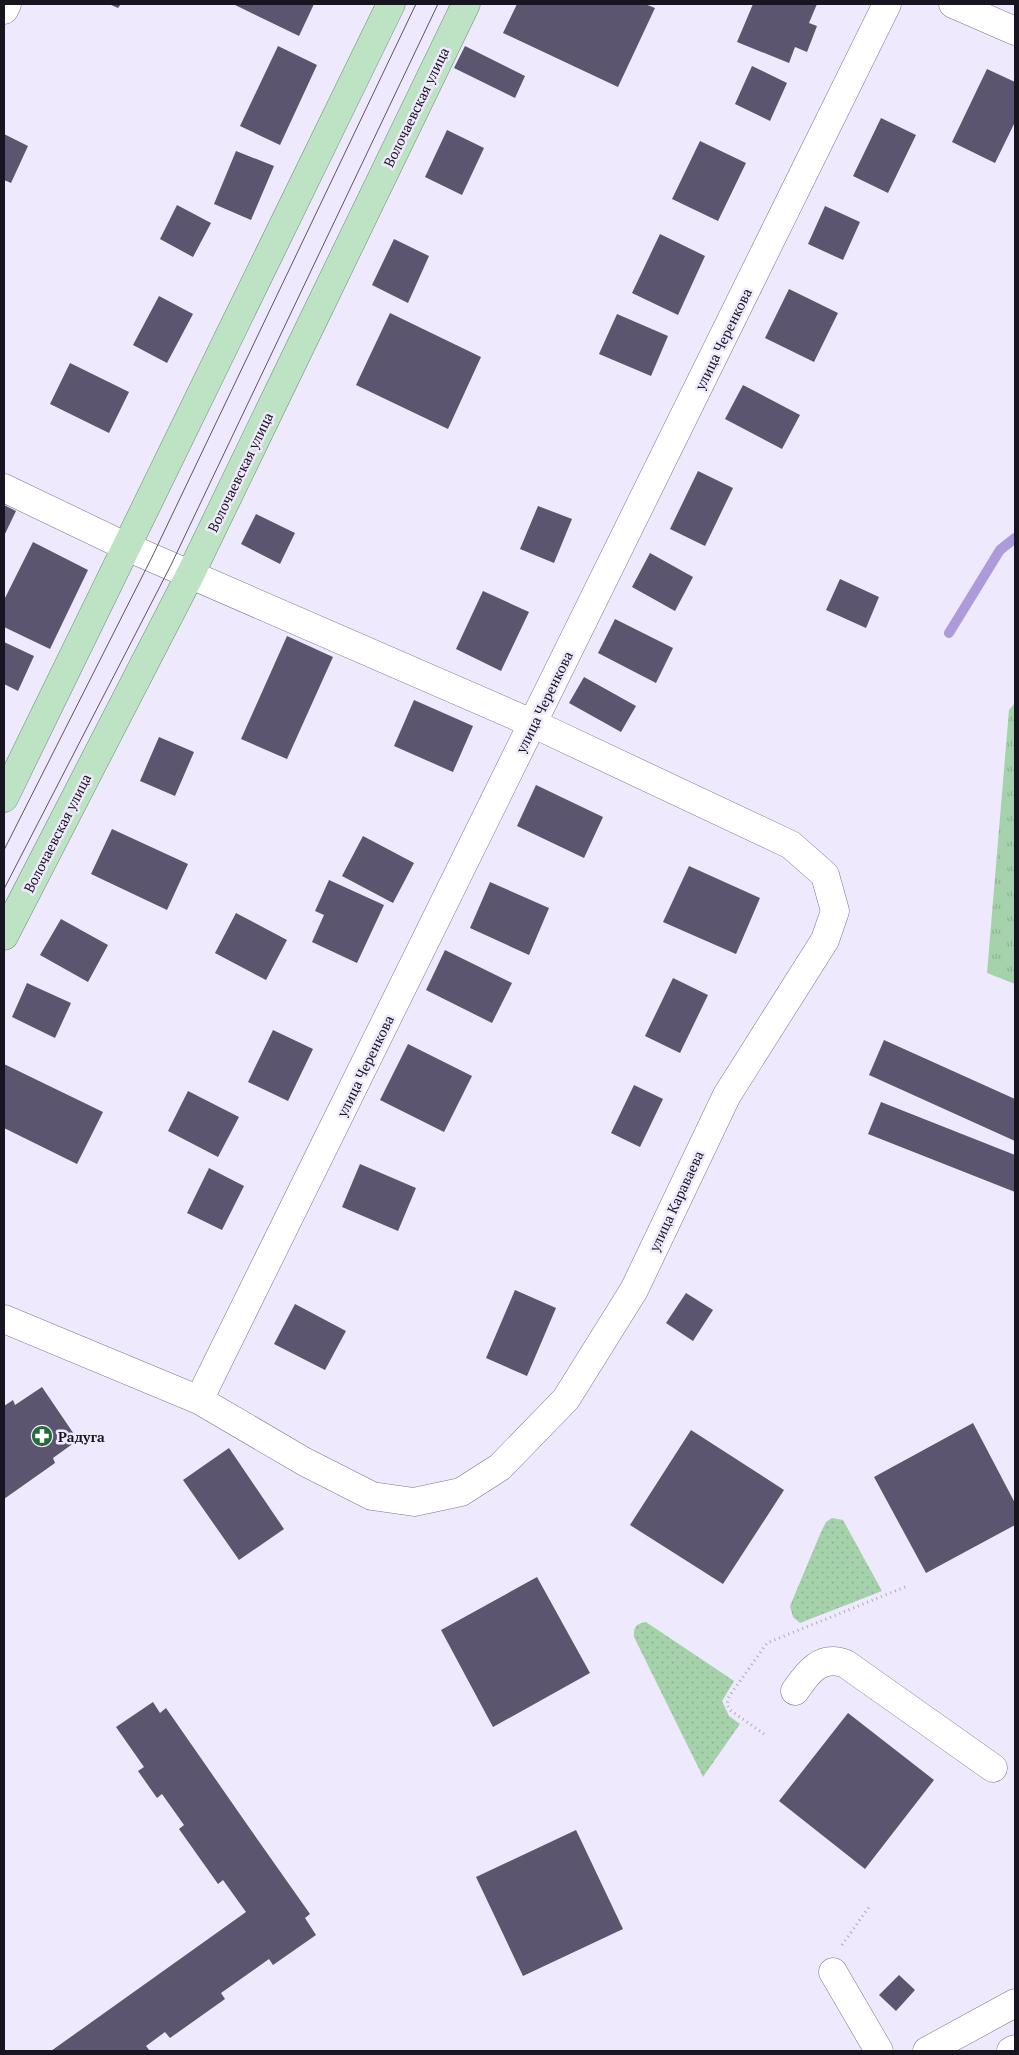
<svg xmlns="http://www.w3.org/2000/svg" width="1019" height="2055" viewBox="0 0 1019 2055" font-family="'PT Serif',serif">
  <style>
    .grass { fill: url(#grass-tufts) }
    .park { fill: url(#park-dots) }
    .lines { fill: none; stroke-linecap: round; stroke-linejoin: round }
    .stream { stroke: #ad9adb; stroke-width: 10 }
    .building { fill: #5c556f }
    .minor-casing { stroke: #7d7591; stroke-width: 29 }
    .major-casing { stroke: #688f71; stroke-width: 29 }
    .path { stroke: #aea9ba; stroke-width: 3; stroke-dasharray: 1 4; stroke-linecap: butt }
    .minor { stroke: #fff; stroke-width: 28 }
    .major { stroke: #bee3c4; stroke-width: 28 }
    .tram { stroke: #5a5663; stroke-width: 1 }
    .labels { text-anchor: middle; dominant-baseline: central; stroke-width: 5; stroke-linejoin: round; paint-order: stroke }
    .street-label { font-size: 14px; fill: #191520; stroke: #eee9fc }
    .poi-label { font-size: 14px; font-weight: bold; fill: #191520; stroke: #eee9fc; text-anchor: start }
  </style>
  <defs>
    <pattern id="grass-tufts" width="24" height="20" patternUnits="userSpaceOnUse" patternTransform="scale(1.25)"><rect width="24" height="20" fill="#a5d2ab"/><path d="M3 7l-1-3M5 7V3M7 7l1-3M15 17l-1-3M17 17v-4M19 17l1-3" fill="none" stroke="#8db393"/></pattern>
    <pattern id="park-dots" width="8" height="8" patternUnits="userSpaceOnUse" patternTransform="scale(1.25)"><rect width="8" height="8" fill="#a5d2ab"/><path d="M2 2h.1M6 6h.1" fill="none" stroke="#8db393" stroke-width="1.8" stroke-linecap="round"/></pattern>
  </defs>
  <rect width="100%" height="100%" fill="#eee9fc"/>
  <!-- grass -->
  <path class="grass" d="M1015,703v281l-28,-11 22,-263z"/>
  <!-- park -->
  <path class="park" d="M832,1518l11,2 39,71 -82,32 -7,-6 -3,-11 31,-74 5,-10z
    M646,1622l88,59 -12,20 7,15 11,8 -37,53 -69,-140c-1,-10 3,-14 12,-15z"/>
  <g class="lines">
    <!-- stream -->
    <path class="stream" d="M949,633l51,-83 15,-12"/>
  </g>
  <!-- building -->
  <path class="building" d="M109,4h12l-3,4z
    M233,4h81l-15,32z
    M517,4h128l10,4 -37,79 -115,-54z
    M753,4h64l-8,19 8,3 -10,26 -12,-5 -6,16 -52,-21z
    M278,46l39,19 -37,80 -40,-19z
    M465,46l60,30 -10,22 -61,-30z
    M752,66l35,17 -17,38 -35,-17z
    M987,69l28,13v40l-20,41 -43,-21z
    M881,118l35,17 -28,58 -35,-17z
    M447,130l37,18 -22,47 -37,-18z
    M4,134l24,12 -17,37 -7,-3z
    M700,141l46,22 -28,58 -46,-22z
    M236,151l38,15 -23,54 -37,-16z
    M177,205l34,18 -18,34 -33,-18z
    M825,206l35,16 -17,38 -35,-16z
    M660,234l45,22 -27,59 -46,-22z
    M394,239l35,17 -21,47 -36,-18z
    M789,289l49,24 -24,49 -49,-24z
    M159,296l34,18 -26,49 -34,-18z
    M390,313l91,44 -33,72 -92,-44z
    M617,314l51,22 -17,40 -52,-22z
    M70,363l59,29 -20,41 -59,-29z
    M743,385l57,30 -18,34 -57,-30z
    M698,471l35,17 -28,58 -35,-17z
    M4,505l12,6 -12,25z
    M538,506l34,13 -18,44 -34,-14z
    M256,514l39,19 -15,31 -39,-20z
    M33,542l55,28 -38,79 -46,-22v-27z
    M650,553l43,24 -18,34 -43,-24z
    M840,579l39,18 -13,31 -40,-18z
    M483,591l46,21 -28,59 -45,-22z
    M615,619l58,29 -17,35 -58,-30z
    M287,636l46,21 -46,102 -46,-20z
    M4,642l30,14 -16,35 -14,-7z
    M584,677l52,29 -15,26 -52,-29z
    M414,700l59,26 -20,46 -59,-26z
    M159,737l35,15 -19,44 -35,-15z
    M536,785l67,32 -19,41 -67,-32z
    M112,829l76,35 -21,46 -76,-36z
    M363,836l51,27 -21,40 -51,-27z
    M689,866l71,32 -24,56 -73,-32z
    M329,880l55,25 -27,58 -45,-21 12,-27 -9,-4z
    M490,882l59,26 -20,47 -59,-27z
    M236,913l51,27 -21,40 -51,-27z
    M61,919l47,26 -20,37 -48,-27z
    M445,950l67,33 -20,40 -66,-33z
    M673,978l35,17 -28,58 -35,-17z
    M27,983l44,20 -16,35 -43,-21z
    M273,1030l40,19 -25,52 -40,-19z
    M884,1040l131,59v42l-146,-66z
    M408,1044l64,32 -28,56 -64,-32z
    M4,1064l99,48 -26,52 -73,-36z
    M634,1085l29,14 -23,48 -29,-14z
    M188,1091l51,26 -21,40 -50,-26z
    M881,1102l134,53v37l-147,-58z
    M360,1164l56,24 -18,43 -56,-24z
    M209,1168l35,18 -22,44 -35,-17z
    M515,1290l41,18 -29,68 -41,-18z
    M686,1293l27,17 -20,31 -27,-18z
    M295,1304l51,27 -21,39 -51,-26z
    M42,1387l36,53 -25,18 2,5 -51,36v-93l9,-6 2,5z
    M973,1423l42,80v22l-89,48 -52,-96z
    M691,1430l93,60 -61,94 -93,-59z
    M229,1448l55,81 -45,31 -56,-80z
    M537,1577l53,96 -97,54 -52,-97z
    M153,1702l7,11 6,-5 80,115 64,91 -5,4 11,17 -43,30 -4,-6 -48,34 4,6 -55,39 -5,-6 -19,14 4,5h-99l195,-139 -23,-32 -5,4 -39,-55 5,-4 -22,-31 -5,4 -19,-27 6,-4 -28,-40z
    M848,1713l86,67 -69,89 -86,-68z
    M576,1830l47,99 -100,47 -47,-99z
    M899,1975l16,15 -19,21 -17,-16z"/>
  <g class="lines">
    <!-- minor casing -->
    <g class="minor-casing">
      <path id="minor" d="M953,4l62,27
        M4,10l3,-6
        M4,488l123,59 407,177 257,121 34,30 10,36 -10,29 -98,155 -93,195 -68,109 -66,68 -39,25 -47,10 -42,-6 -67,-34 -106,-62 -195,-81
        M199,1400l688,-1396
        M795,1691c13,-19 26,-37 51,-27l147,104
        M833,1972l46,79
        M927,2051l88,-48
        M1011,2051l4,-2"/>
    </g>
    <!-- major casing -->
    <g class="major-casing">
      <path id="major" d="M4,798l387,-794
        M4,936l187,-363 275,-569"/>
    </g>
    <!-- path -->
    <path class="path" d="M764,1734l-34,-24 -3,-5 1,-7 39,-55 138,-56
      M842,1945l27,-38"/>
    <!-- minor -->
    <use href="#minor" class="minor"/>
    <!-- major -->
    <use href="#major" class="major"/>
    <!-- tram -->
    <path class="tram" d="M4,850l148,-293 264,-553
      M4,889l167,-324 267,-561"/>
  </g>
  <!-- icons -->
  <defs>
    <g id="pharmacy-disc" transform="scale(1.125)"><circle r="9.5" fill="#256b37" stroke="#eee9fc"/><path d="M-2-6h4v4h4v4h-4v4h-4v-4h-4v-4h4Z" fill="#fff"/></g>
  </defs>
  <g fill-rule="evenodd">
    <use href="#pharmacy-disc" x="42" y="1436"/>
  </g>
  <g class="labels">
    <!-- street labels -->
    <g class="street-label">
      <text transform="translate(416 107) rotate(-64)">Волочаевская улица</text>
      <text transform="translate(723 339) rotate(-64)">улица Черенкова</text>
      <text transform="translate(240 472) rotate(-64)">Волочаевская улица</text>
      <text transform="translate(544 702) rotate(-64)">улица Черенкова</text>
      <text transform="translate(57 833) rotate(-63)">Волочаевская улица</text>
      <text transform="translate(365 1066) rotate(-64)">улица Черенкова</text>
      <text transform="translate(676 1201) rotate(-65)">улица Караваева</text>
    </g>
    <!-- poi labels -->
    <g class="poi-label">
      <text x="58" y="1436">Радуга</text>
    </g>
  </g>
  <!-- border -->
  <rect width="1019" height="2055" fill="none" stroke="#191520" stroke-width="10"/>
</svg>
